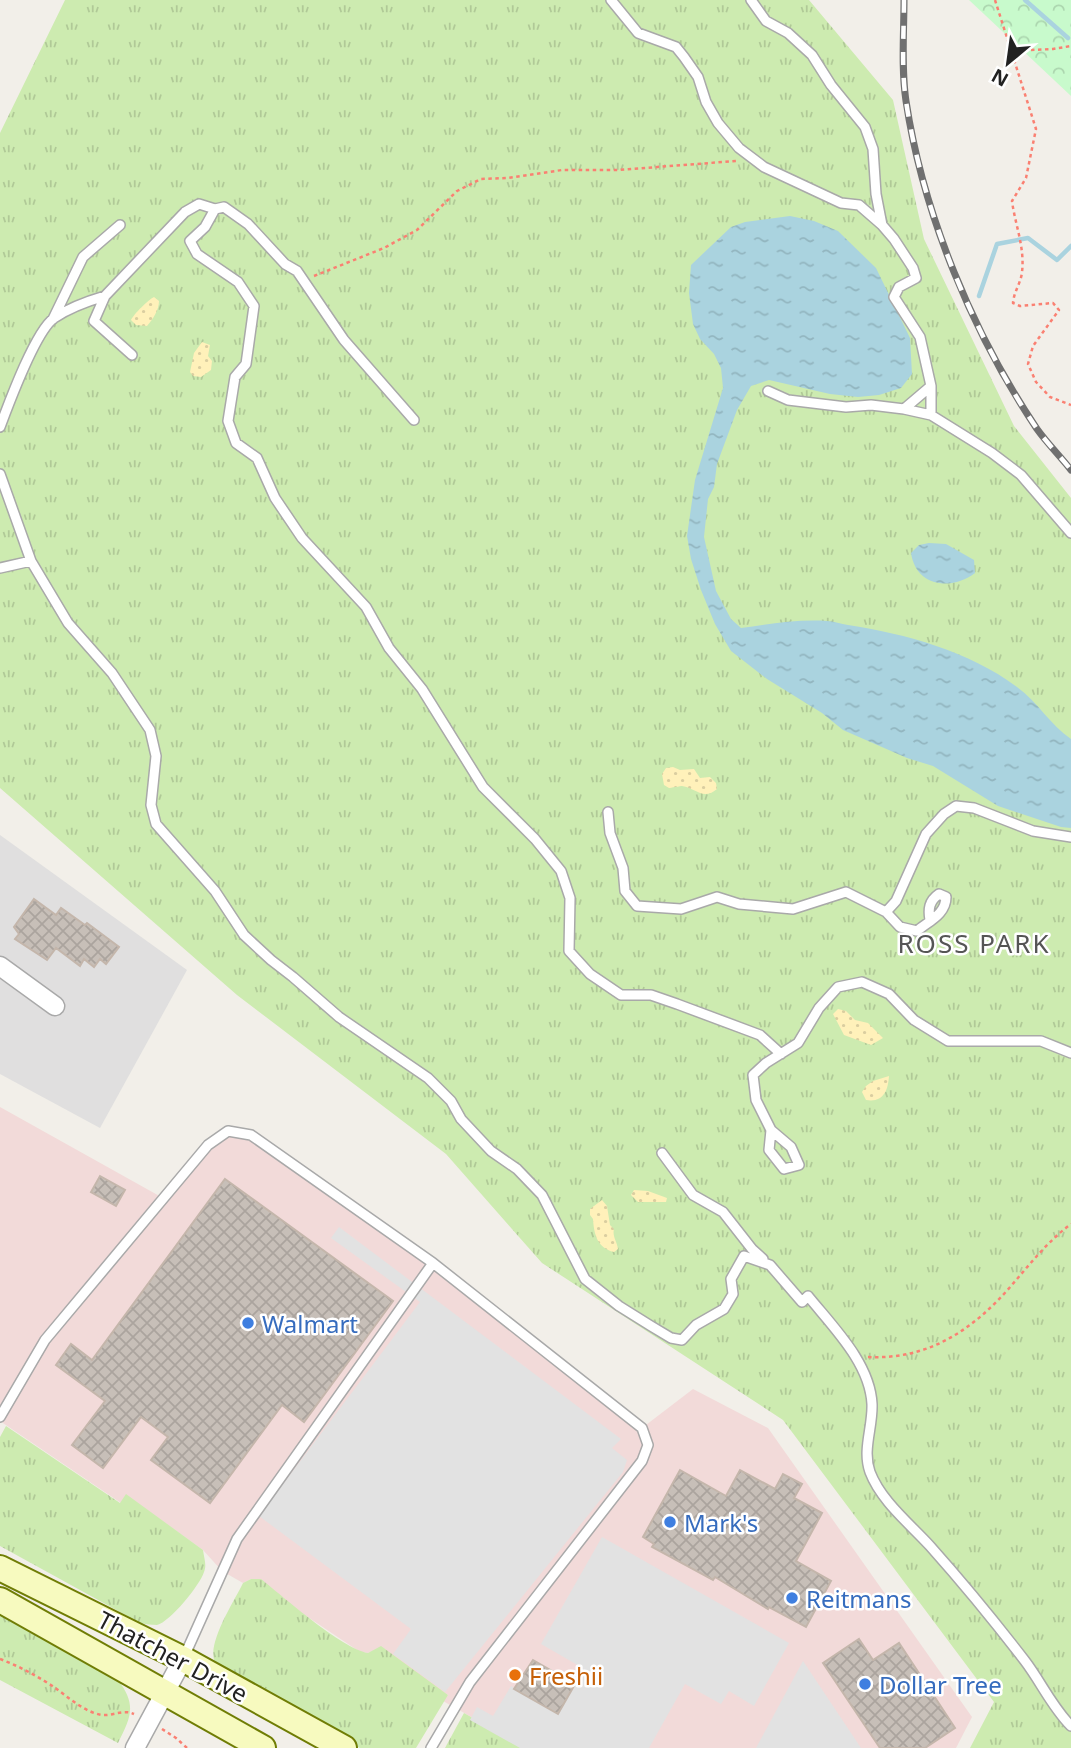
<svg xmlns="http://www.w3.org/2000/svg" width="1071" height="1748" viewBox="0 0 1071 1748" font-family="'Noto Sans',sans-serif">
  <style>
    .residential { fill: #e0dfdf }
    .commercial { fill: #f2dad9 }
    .grass { fill: url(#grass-tufts) }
    .sand { fill: url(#sand-dots) }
    .park { fill: url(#park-crowns) }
    .parking { fill: #e2e2e2 }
    .water { fill: url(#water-ripples) }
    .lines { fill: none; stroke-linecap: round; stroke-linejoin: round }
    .stream { stroke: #aad3df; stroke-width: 4.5 }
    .building { fill: url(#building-cross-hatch); stroke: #c4b6ab; stroke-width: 2 }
    .service-casing { stroke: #a9a9a9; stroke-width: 12 }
    .minor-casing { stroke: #a9a9a9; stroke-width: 21 }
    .secondary-casing { stroke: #707d05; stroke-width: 28 }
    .path { stroke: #fa8072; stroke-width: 2.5; stroke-dasharray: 3.5 3.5; stroke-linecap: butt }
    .service { stroke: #fff; stroke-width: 9 }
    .minor { stroke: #fff; stroke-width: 18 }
    .secondary { stroke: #f7fabf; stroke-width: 24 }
    .rail-casing { stroke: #707070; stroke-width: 7 }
    .rail { stroke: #fff; stroke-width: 4.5; stroke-dasharray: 13; stroke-linecap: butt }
    .shop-dot { fill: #3f7fe0; stroke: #fff; stroke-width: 2.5 }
    .food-dot { fill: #e8710a; stroke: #fff; stroke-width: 2.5 }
    .labels { text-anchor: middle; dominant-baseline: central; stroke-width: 5; stroke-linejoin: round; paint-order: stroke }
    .shop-label { font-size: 24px; fill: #366cbe; stroke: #fff; text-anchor: start }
    .street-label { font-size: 24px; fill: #222; stroke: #fff }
    .food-label { font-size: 24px; fill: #c56008; stroke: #fff; text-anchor: start }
    .neighbourhood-label { font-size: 26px; letter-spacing: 2px; fill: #555; stroke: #fff }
  </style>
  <defs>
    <pattern id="grass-tufts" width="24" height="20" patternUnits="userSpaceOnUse" patternTransform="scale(1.75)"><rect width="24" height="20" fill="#cdebb0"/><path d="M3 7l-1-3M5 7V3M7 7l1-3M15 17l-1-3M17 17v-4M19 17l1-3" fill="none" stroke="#b0c997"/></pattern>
    <pattern id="sand-dots" width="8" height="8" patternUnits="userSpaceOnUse" patternTransform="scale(1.75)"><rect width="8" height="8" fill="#fff1ba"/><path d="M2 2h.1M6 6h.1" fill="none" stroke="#dacea0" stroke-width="1.8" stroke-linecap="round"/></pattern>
    <pattern id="park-crowns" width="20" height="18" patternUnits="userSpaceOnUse" patternTransform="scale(1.75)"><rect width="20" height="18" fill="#c8facc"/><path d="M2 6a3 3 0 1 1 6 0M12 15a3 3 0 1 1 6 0" fill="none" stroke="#acd6af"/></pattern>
    <pattern id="water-ripples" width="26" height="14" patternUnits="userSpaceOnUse" patternTransform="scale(1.75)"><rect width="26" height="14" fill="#aad3df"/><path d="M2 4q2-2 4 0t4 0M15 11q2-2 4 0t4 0" fill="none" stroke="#92b5bf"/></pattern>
    <pattern id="building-cross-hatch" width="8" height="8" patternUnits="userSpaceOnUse" patternTransform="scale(1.75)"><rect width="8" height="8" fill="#c7bfb8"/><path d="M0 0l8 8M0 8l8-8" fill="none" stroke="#aba49e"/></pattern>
  </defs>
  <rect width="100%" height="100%" fill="#f2efe9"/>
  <!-- residential -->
  <path class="residential" d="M0,835l187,135 -87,158 -100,-54z"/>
  <!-- commercial -->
  <path class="commercial" d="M0,1107l163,91 45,-53 20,-14 23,4 182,128 209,165 51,-39 75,39 204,289 -16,31h-430l-83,-47 5,-6 -70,-46 -10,4 -8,-1 -109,-73 -8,4 -21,-12 -19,-21 -77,-55 -5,8 -121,-82z"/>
  <!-- grass -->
  <path class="grass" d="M65,0h744l84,100 31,139 90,187 57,72v1250h-101l24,-46 -211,-282 -241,-157 -96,-109 -209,-159 -237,-207v-655z
    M6,1426l114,77 6,-9 77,56c1,8 4,15 1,22 -4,13 -34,50 -47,53 -5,0 -12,-1 -17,-2l-140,-77v-109z
    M251,1579h10c24,19 80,69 107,74l13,-7 67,49 -32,53h-56l-133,-74c-3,-3 -10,-8 -12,-12 -9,-18 20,-62 28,-79z
    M0,1615l118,65c19,25 13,37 0,63l-118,-63z
    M464,1713l62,35h-81z"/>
  <!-- sand -->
  <path class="sand" d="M154,297l5,4c0,9 -6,18 -12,25l-11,-1 -5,-5c3,-6 17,-20 23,-23z
    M202,342l8,3 -2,11 4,5 -1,9 -10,7 -8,-1 -3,-4 4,-19z
    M673,767l7,3 14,-1 6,9 10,-1 6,6 1,6c-14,12 -21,-1 -35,-3 -1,0 -12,2 -13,2l-5,-3 -2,-11 4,-6z
    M838,1009l8,2 9,9 13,3 15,15 -12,7 -27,-10 -11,-21z
    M889,1076c-1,15 -6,27 -23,24l-4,-8 4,-6 7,-5z
    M634,1190l14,1 19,7 -1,4h-28l-7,-7z
    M602,1200l5,6 3,19 4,4c-2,7 3,13 4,20l-4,3c-17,-4 -20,-18 -21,-33l-3,-4v-6z"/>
  <!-- park -->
  <path class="park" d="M969,0h102v96z"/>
  <!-- parking -->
  <path class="parking" d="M339,1227l282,212 -9,9 15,12 -4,12 -178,220 -52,-38 18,-25 -152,-113 161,-214 -89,-64z
    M602,1537l187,106 -35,63 -25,-15 -8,13 -36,-20 -36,64h-129l-50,-28 7,-13 16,9 18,-30 46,25 24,-44 -40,-23z
    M803,1661l58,87h-105z"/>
  <!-- water -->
  <path class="water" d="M790,216l24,5 24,10 38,37 34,70 2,36 -11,14 -22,7 -21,2 -28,-3 -61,-14 -18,6 -14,24 -20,54 -3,23 -6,12 -4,38 12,54 15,28 10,9c28,-4 58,-9 86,-7 7,0 14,3 21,4 58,9 121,26 169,62 21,15 33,38 54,52v89l-10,-1 -63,-21 -65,-40 -26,-8 -64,-28 -21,-17 -55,-34 -36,-28 -16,-27 -14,-34 -10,-31 -4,-23 8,-56 28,-92 -2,-20 -7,-14 -14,-15 -7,-15 -4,-31 2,-28 40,-38 14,-5z
    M929,543l17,1 28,16 1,13c-23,18 -59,14 -64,-20l8,-8z"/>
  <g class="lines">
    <!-- stream -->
    <path class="stream" d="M1025,0l43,38
      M979,296l18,-52 31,-6 29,22 14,-14"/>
  </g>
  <!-- building -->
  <path class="building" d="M34,899l22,16 5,-7 24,17 2,-2 32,24 -13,17 -6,-5 -6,8 -10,-8 -4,7 -24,-18 -9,12 -32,-21 4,-5 -5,-7z
    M100,1176l25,14 -9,16 -25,-14z
    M225,1179l168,122 -89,121 -22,-17 -72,98 -59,-43 17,-23 -27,-20 -38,51 -31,-23 33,-44 -49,-36 15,-21 21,16z
    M680,1470l46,26 14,-26 35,19 8,-15 19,10 -8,14 28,15 -26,48 35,20 -25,46 -37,-20 -1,2 -53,-32 -2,3 -61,-33 2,-3 -11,-7z
    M859,1639l14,21 26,-17 56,85 -30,20h-45l-57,-85z
    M533,1660l42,24 -17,30 -44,-25z"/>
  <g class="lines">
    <!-- service casing -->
    <g class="service-casing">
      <path id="service" d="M611,0l27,33 38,14 8,10 14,20 8,25 12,21 21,25 25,19 77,36 18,2 23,20 12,14 19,29 3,10 -17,9 -5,10 26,40 11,49v29
        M751,0l15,21 22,12 24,22 19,30 34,42 8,22 3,45 6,31
        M53,319l30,-62 37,-32
        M132,355l-38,-34 11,-25 80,-84 14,-8 16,5
        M768,391l20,9 58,7 25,-2 33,4 27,6 61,38 29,22 50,58
        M904,409l27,-23
        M414,420l-70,-80 -47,-69 -12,-7 -37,-40 -24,-17 -9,2 -10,18 -15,14 7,13 41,28 16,24 -8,58 -11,13 -7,44 8,22 21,15 18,40 27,40 64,69 23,41 33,41 61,98 52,52 26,32 9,27 -1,53 21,23 31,21h30l26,9 83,31 21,19
        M0,427c9,-24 35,-95 54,-109 15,-10 34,-17 51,-22
        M0,474l31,87
        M0,568l31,-7 37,62 44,50 38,57 6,26 -5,49 5,19 59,67 29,44 27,25 22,17 46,40 89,61 23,23 10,18 30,32 26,18 25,26 43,84 34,27 32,20 20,12 11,2 14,-15 28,-16 9,-15 -2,-15 13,-23 26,9 32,37 6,-6c25,31 62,67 64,108 1,23 -10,46 -2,68 11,29 40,52 60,74 33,37 65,76 95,115 16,21 27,46 46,65
        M608,812l2,21 13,35 2,23 12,15 44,3 36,-12 22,7 54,5 53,-17 40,20 14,15 17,4c12,-10 29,-17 29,-34l-7,-3c-10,7 -11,15 -9,26
        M886,912l10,-11 30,-67 18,-20 12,-8 18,2 59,23 38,6
        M771,1130l-2,20 15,19 15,-4 -8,-18 -20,-17 -15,-30 -3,-25 13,-12 32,-20 21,-35 19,-21 24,-5 27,12 25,26 34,21h93l30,12
        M662,1153l31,42 30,17 29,37 11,10
        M0,1417l45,-77 163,-195 20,-14 23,4 182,128
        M184,1657l53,-118 196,-276 209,165 6,17 -6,16 -172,221 -39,66"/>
    </g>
    <!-- minor casing -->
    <g class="minor-casing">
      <path id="minor" d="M0,966l55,40
        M135,1748l48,-89"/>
    </g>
    <!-- secondary casing -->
    <g class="secondary-casing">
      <path id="secondary" d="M0,1568l183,91 161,89
        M0,1600l263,148"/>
    </g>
    <!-- path -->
    <path class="path" d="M995,0l41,129 -10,49 -14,23c3,23 13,47 10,71 -1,11 -8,19 -9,31l7,3 33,-3 6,7 -26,36 -5,18 8,18 14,15 21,8
      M1010,51l43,-2 18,-3
      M314,276l70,-28 33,-18 40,-39 24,-12 27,-1 54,-8h56l118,-9
      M868,1357c60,3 105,-27 143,-71 19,-22 37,-45 60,-62
      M0,1659c19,7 37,17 54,28 14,10 30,25 48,28 11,1 21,-6 32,-1
      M162,1729l14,9 11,10"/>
    <!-- service -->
    <use href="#service" class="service"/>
    <!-- minor -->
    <use href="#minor" class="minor"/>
    <!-- secondary -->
    <use href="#secondary" class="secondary"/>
    <!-- rail casing -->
    <g class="rail-casing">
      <path id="rail" d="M904,0c0,33 -3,68 2,101 17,113 67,233 131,328 10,14 23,27 34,41"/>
    </g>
    <!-- rail -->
    <use href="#rail" class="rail"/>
  </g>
  <!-- markers -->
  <g class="shop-dot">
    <circle cx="248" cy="1323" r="7"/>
    <circle cx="670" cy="1522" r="7"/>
    <circle cx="792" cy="1598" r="7"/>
    <circle cx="865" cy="1684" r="7"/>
  </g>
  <circle class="food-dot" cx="515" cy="1675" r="7"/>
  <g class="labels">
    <!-- shop labels -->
    <g class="shop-label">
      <text x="262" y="1323">Walmart</text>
      <text x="684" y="1522">Mark's</text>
      <text x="806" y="1598">Reitmans</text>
      <text x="879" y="1684">Dollar Tree</text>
    </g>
    <!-- street labels -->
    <g class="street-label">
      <text transform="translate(173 1656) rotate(28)">Thatcher Drive</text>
    </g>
    <!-- food labels -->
    <g class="food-label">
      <text x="529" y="1675">Freshii</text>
    </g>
    <!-- neighbourhood labels -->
    <g class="neighbourhood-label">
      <text x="974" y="943">ROSS PARK</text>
    </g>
  </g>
  <!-- north arrow -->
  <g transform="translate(1008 63) rotate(209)" stroke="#ffffff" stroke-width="5" paint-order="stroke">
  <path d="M0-5L12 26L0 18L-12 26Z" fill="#222222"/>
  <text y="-10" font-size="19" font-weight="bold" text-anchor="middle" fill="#222222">N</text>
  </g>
</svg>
